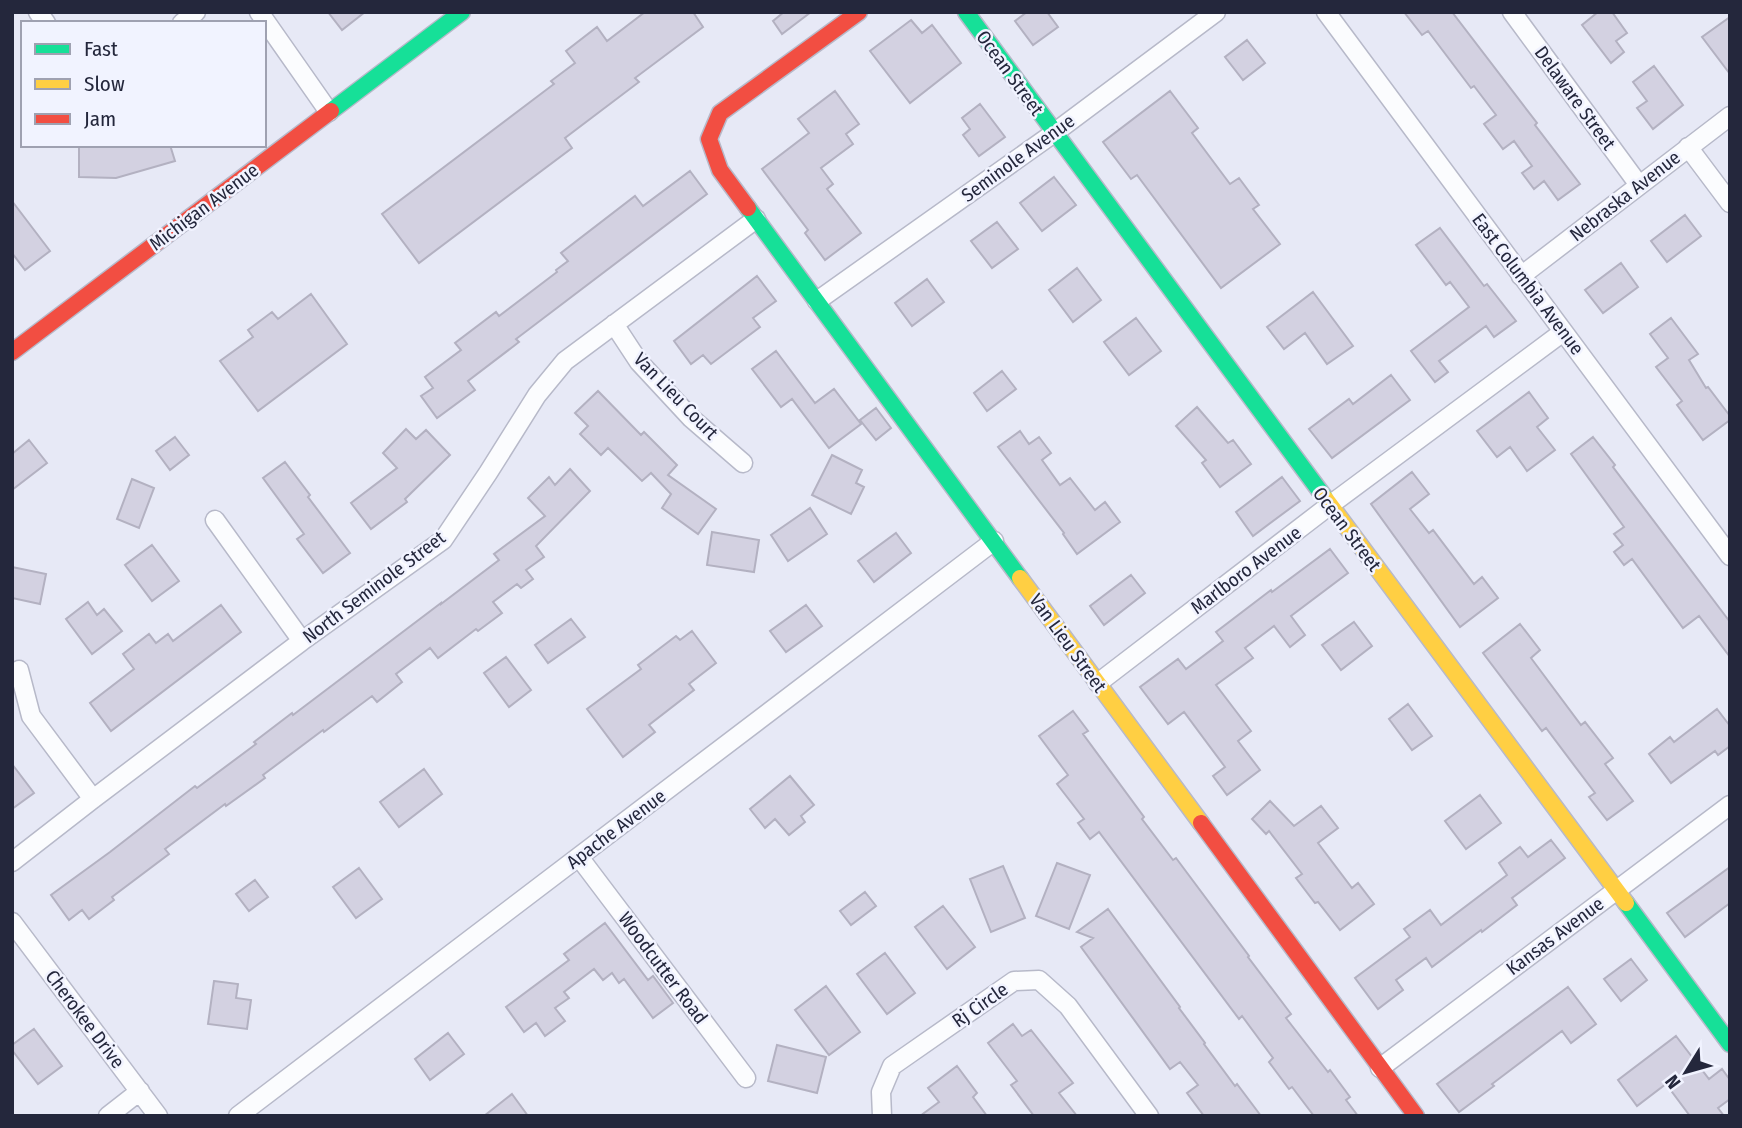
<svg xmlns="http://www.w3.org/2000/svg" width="1742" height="1128" viewBox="0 0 1742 1128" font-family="'Fira Sans Condensed',sans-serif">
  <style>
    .building { fill: #d3d1e1; stroke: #b3b1c1; stroke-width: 2 }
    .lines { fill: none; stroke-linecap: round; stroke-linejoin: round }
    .street-casing { stroke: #b7b9c9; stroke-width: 21 }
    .fast-casing { stroke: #b7b9c9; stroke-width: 19 }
    .slow-casing { stroke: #b7b9c9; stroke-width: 19 }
    .jam-casing { stroke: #b7b9c9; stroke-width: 19 }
    .street { stroke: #fbfcfe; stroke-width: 18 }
    .fast { stroke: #16e098; stroke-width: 16 }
    .slow { stroke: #ffcf43; stroke-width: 16 }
    .jam { stroke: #f24e42; stroke-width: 16 }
    .labels { text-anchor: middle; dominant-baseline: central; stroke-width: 5; stroke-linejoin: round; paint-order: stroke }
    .street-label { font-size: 19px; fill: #24273c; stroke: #f1f3ff }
  </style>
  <rect width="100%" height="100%" fill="#e7e9f6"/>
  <!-- building -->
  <path class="building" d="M328,12h37l-23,18z
    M645,12h48l10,15 -68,51 4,4 -74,56 7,10 -153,115 -37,-49 172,-130 -3,-3 24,-18 -9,-12 31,-24 10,14z
    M784,12h27l-29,22 -9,-13z
    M1027,12h20l11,15 -25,18 -18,-24z
    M1404,12h48l85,111 -2,2 45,59 -22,16 -14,-19 -10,8 -12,-16 10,-7 -18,-25 -11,8 -19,-25 12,-9 -22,-29 -3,2 -43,-57 -6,4z
    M1598,12h14l15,21 -11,8 8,11 -13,11 -29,-38z
    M1730,17v57l-28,-37z
    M911,20l11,13 10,-8 29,38 -51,40 -40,-52z
    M1247,40l18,23 -22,17 -18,-23z
    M1654,66l29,39 -30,24 -16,-21 10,-7 -14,-19z
    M835,91l24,33 -13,10 7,10 -32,24 12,16 -6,5 34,44 -36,27 -20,-27 3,-3 -46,-61 47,-36 -11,-14z
    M1170,91l28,37 -6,5 38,51 9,-6 20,27 -6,4 27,35 -59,44 -84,-113 -6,4 -28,-37z
    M980,104l25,33 -26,19 -16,-21 7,-6 -8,-11z
    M79,145h91l5,16 -59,17 -37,-1z
    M690,171l17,23 -191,145 3,3 -51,39 7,9 -38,28 -16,-22 12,-8 -8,-11 36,-27 -6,-7 41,-31 3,4 58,-44 -1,-2 12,-9 -7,-8 74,-57 8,10z
    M1054,177l22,28 -34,26 -22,-28z
    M12,201l38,50 -25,19 -13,-17z
    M1685,215l16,21 -34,26 -16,-21z
    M997,222l21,27 -26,19 -21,-27z
    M1440,228l44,58 3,-2 29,37 -22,16 -8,-11 -47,35 9,11 -13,10 -24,-31 58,-44 -19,-25 -4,3 -30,-40z
    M1621,263l17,24 -35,26 -18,-23z
    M1077,268l24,32 -28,22 -24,-32z
    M757,276l19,25 -23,17 7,9 -49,37 -8,-9 -12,9 -17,-23z
    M927,279l17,23 -32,24 -17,-23z
    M1313,292l40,54 -26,18 -22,-31 -21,16 -17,-22z
    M311,294l36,50 -89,67 -38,-50 33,-24 -5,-7 24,-18 6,7z
    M1136,318l25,33 -32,24 -25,-33z
    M1671,318l27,36 -9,6 17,28 2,-1 22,29v4l-27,20 -26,-35 5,-4 -26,-34 12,-9 -18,-24z
    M776,351l39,52 19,-14 27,35 -32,24 -37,-49 -11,8 -29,-38z
    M1002,371l14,18 -29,22 -13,-18z
    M1391,375l19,25 -78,58 -23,-29 40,-30 4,5z
    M598,391l43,44 3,-3 33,33 -9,10 48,34 -18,25 -36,-26 9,-14 -20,-21 -9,8 -34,-33 -7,7 -21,-21 8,-8 -13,-13z
    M1529,392l19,26 -11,9 18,23 -28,21 -17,-24 -13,10 -20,-26z
    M1197,407l31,36 5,-3 18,24 -31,23 -18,-24 4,-3 -30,-34z
    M876,408l15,20 -15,12 -16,-20z
    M406,429l10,10 10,-9 24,25 -45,44 2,3 -36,27 -20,-26 46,-35 -14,-15z
    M1020,431l9,13 10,-7 12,16 -9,7 18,25 10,-7 25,32 10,-8 15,20 -43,32 -14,-20 1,-1 -66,-86z
    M175,437l14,18 -19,15 -14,-19z
    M1593,437l22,28 -2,2 117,155v35l-31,-41 -16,12 -51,-69 -8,6 -10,-13 9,-7 -9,-11 10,-7 -53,-73z
    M29,440l18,23 -35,27v-36z
    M832,455l30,15 -6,13 8,4 -13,27 -39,-19z
    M285,462l25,33 -2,2 42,56 -27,20 -26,-34 7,-5 -41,-56z
    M570,469l20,22 -54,55 8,11 -18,13 7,9 -12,9 -4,-4 -24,18 9,11 -24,18 -2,-2 -38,29 -8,-10 -34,26 6,8 -25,20 -5,-6 -48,36 -1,-2 -60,45 2,3 -39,28 -1,-2 -60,45 4,5 -57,43 2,3 -25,19 -7,-9 -13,10 -18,-25 59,-43 85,-66 2,2 59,-44 -2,-2 38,-29 1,2 148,-112v1l58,-44 -5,-6 51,-38 -17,-18 21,-21 6,8z
    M1412,472l17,22 -19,15 19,24 4,-3 41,54 8,-7 16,21 -38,29 -89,-123z
    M1282,477l18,24 -47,35 -17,-24z
    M132,479l22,9 -15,40 -22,-9z
    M810,508l17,26 -39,27 -17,-26z
    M712,532l47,8 -5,32 -47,-7z
    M896,533l15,20 -37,29 -16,-21z
    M152,545l27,36 -27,20 -27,-36z
    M1330,549l18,24 -57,43 14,19 -15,12 -16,-21 -29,22 8,10 -37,27 35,46 -13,10 22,29 -33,25 -14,-19 12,-9 -41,-55 -16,12 -28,-37 38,-28 8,10 37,-28 -7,-9 55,-42 1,2z
    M12,567l34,7 -6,30 -28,-6z
    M1131,575l14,18 -41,32 -14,-19z
    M88,602l9,13 7,-6 18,22 -30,23 -26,-35z
    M221,605l20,27 -130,99 -21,-28 44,-34 -11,-15 26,-20 7,9 12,-9 5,7z
    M806,605l16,21 -36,26 -16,-21z
    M571,619l14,18 -37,26 -13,-18z
    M1354,622l18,24 -31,24 -19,-25z
    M1520,624l20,26 -9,8 50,67 4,-3 28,36 -8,6 28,37 -26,19 -18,-23 6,-4 -49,-65 -4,3 -59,-78z
    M692,631l24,32 -27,21 5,6 -45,35 6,7 -32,25 -36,-48 54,-40 -3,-4 38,-29 4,4z
    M506,657l25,33 -22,17 -25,-34z
    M1408,704l24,32 -20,14 -23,-31z
    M1717,709l13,17v20l-12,9 -3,-4 -44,32 -22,-29 21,-17 4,5z
    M1073,711l15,20 -5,3 61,83 -2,2 31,41 3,-2 73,98 -1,1 43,57 -5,4 42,54 2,-2 20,27 -4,3 12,16h-44l-22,-29 -3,2 -20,-27 4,-4 -31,-42 -3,3 -140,-187 -9,7 -12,-16 6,-4 -27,-35 11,-9 -29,-39z
    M12,764l22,29 -22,16z
    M424,769l18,25 -43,33 -19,-25z
    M790,776l24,29 -13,11 4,6 -16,13 -14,-16 -10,9 -15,-19z
    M1480,795l21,28 -35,26 -21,-28z
    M1270,801l24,25 27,-20 17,22 -20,15 34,45 6,-5 16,21 -34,26 -22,-28 -3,1 -19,-25 6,-4 -33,-43 -3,3 -14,-15z
    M1551,840l14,18 -53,40 5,7 -35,27 -1,-2 -49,37 -6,-9 -30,22 7,10 -25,19 -23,-31 55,-41 -6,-8 26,-19 11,15 66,-50 -8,-12 21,-16 8,10z
    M1057,863l33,12 -21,54 -33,-13z
    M1003,866l22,52 -34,14 -21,-53z
    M1730,867v36l-45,34 -18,-24z
    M359,868l23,31 -26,19 -23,-31z
    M255,880l13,17 -19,14 -13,-17z
    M865,892l11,14 -25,19 -11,-14z
    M943,906l32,41 -28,22 -32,-42z
    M1108,909l72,98 -1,1 26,35 -1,1 31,42 2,-2 24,32h-57l-17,-23 11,-8 -18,-23 -10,7 -89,-122 12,-9 -16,-6z
    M605,923l43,57 5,-4 20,27 -20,15 -29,-39 -5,4 -7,-10 -9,7 -9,-11 -30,23 5,6 -14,10 10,13 -20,15 -9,-13 -12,9 -18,-25 63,-47 -5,-6z
    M885,953l30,40 -28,21 -30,-40z
    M1631,959l16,21 -26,21 -17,-22z
    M214,981l24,3 -2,14 15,2 -4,29 -39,-5z
    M826,986l34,46 -31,23 -34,-45z
    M1568,987l28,37 -25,19 -9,-12 -70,53 2,2 -35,26 -22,-28z
    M1013,1024l9,12 9,-6 42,53 -14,10 18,23h-43l-23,-31 6,-4 -29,-38z
    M34,1029l28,37 -24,18 -26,-34v-5z
    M448,1033l16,21 -34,26 -15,-21z
    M1676,1036l33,43 13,-10 8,11v19l-12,9 6,8h-34l-24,-32 -29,22 -19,-26z
    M777,1045l49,12 -9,36 -49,-12z
    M957,1066l20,27 -4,4 14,19h-67l19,-14 -11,-14z
    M512,1094l16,22h-44z"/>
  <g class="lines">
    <!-- street casing -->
    <g class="street-casing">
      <path id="street" d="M38,12l8,11
        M259,12l70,100
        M1326,12l404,544
        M1512,12l127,173
        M182,23l14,-11
        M1688,147l42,56
        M1521,276l209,-160
        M817,301l237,-168 162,-121
        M614,324l25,38 52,56 52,45
        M215,520l87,121
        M19,670l12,46 62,83
        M1098,683l232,-178 233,-173
        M579,857l167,221
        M12,862l81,-63 209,-158 141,-101 45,-67 49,-78 28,-34 191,-142
        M12,922l146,194
        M1380,1068l350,-263
        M108,1116l32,-25
        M238,1116l756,-575
        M882,1116l-1,-24 11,-26 122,-85 25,-1 29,26 81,110"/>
    </g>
    <!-- fast casing -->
    <g class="fast-casing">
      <path id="fast" d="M966,12l359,486
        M331,111l131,-99
        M748,208l272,370
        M1626,903l104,141"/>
    </g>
    <!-- slow casing -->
    <g class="slow-casing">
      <path id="slow" d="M1325,498l301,405
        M1020,578l181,245"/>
    </g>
    <!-- jam casing -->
    <g class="jam-casing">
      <path id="jam" d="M748,208l-28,-38 -11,-31 11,-26 139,-101
        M12,352l319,-241
        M1201,823l215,293"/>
    </g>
    <!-- street -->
    <use href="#street" class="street"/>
    <!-- fast -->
    <use href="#fast" class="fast"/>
    <!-- slow -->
    <use href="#slow" class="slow"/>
    <!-- jam -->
    <use href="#jam" class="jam"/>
  </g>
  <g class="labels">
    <!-- street labels -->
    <g class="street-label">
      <text transform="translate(1010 73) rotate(54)">Ocean Street</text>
      <text transform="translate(1575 98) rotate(54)">Delaware Street</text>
      <text transform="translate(1018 158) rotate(-36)">Seminole Avenue</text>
      <text transform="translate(1625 196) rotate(-38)">Nebraska Avenue</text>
      <text transform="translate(204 207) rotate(-37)">Michigan Avenue</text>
      <text transform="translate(1528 284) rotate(53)">East Columbia Avenue</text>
      <text transform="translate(676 396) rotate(46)">Van Lieu Court</text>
      <text transform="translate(1347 529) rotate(53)">Ocean Street</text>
      <text transform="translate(1246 570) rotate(-37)">Marlboro Avenue</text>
      <text transform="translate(374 587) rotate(-37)">North Seminole Street</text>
      <text transform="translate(1068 643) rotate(54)">Van Lieu Street</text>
      <text transform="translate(616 829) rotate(-37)">Apache Avenue</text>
      <text transform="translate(1555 936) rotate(-37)">Kansas Avenue</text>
      <text transform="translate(663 968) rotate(53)">Woodcutter Road</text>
      <text transform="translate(980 1005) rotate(-35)">Rj Circle</text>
      <text transform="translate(85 1019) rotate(53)">Cherokee Drive</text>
    </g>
  </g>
  <!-- border -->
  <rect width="1742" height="1128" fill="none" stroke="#24273c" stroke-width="28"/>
  <!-- legend -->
  <rect x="21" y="21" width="245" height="126" fill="#f1f3ff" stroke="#9fa1b1" stroke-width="2"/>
  <rect x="35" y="44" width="35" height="10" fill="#16e098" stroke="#9fa1b1" stroke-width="2"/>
  <text x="84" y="56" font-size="21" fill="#24273c">Fast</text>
  <rect x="35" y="79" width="35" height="10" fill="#ffcf43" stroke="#9fa1b1" stroke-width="2"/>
  <text x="84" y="91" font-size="21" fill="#24273c">Slow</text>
  <rect x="35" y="114" width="35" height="10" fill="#f24e42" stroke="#9fa1b1" stroke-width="2"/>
  <text x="84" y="126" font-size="21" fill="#24273c">Jam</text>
  <!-- north arrow -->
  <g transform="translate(1686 1072) rotate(233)" stroke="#f1f3ff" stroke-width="5" paint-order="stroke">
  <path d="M0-5L12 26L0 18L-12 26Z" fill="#24273c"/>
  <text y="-10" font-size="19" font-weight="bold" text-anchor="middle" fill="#24273c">N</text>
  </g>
</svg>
